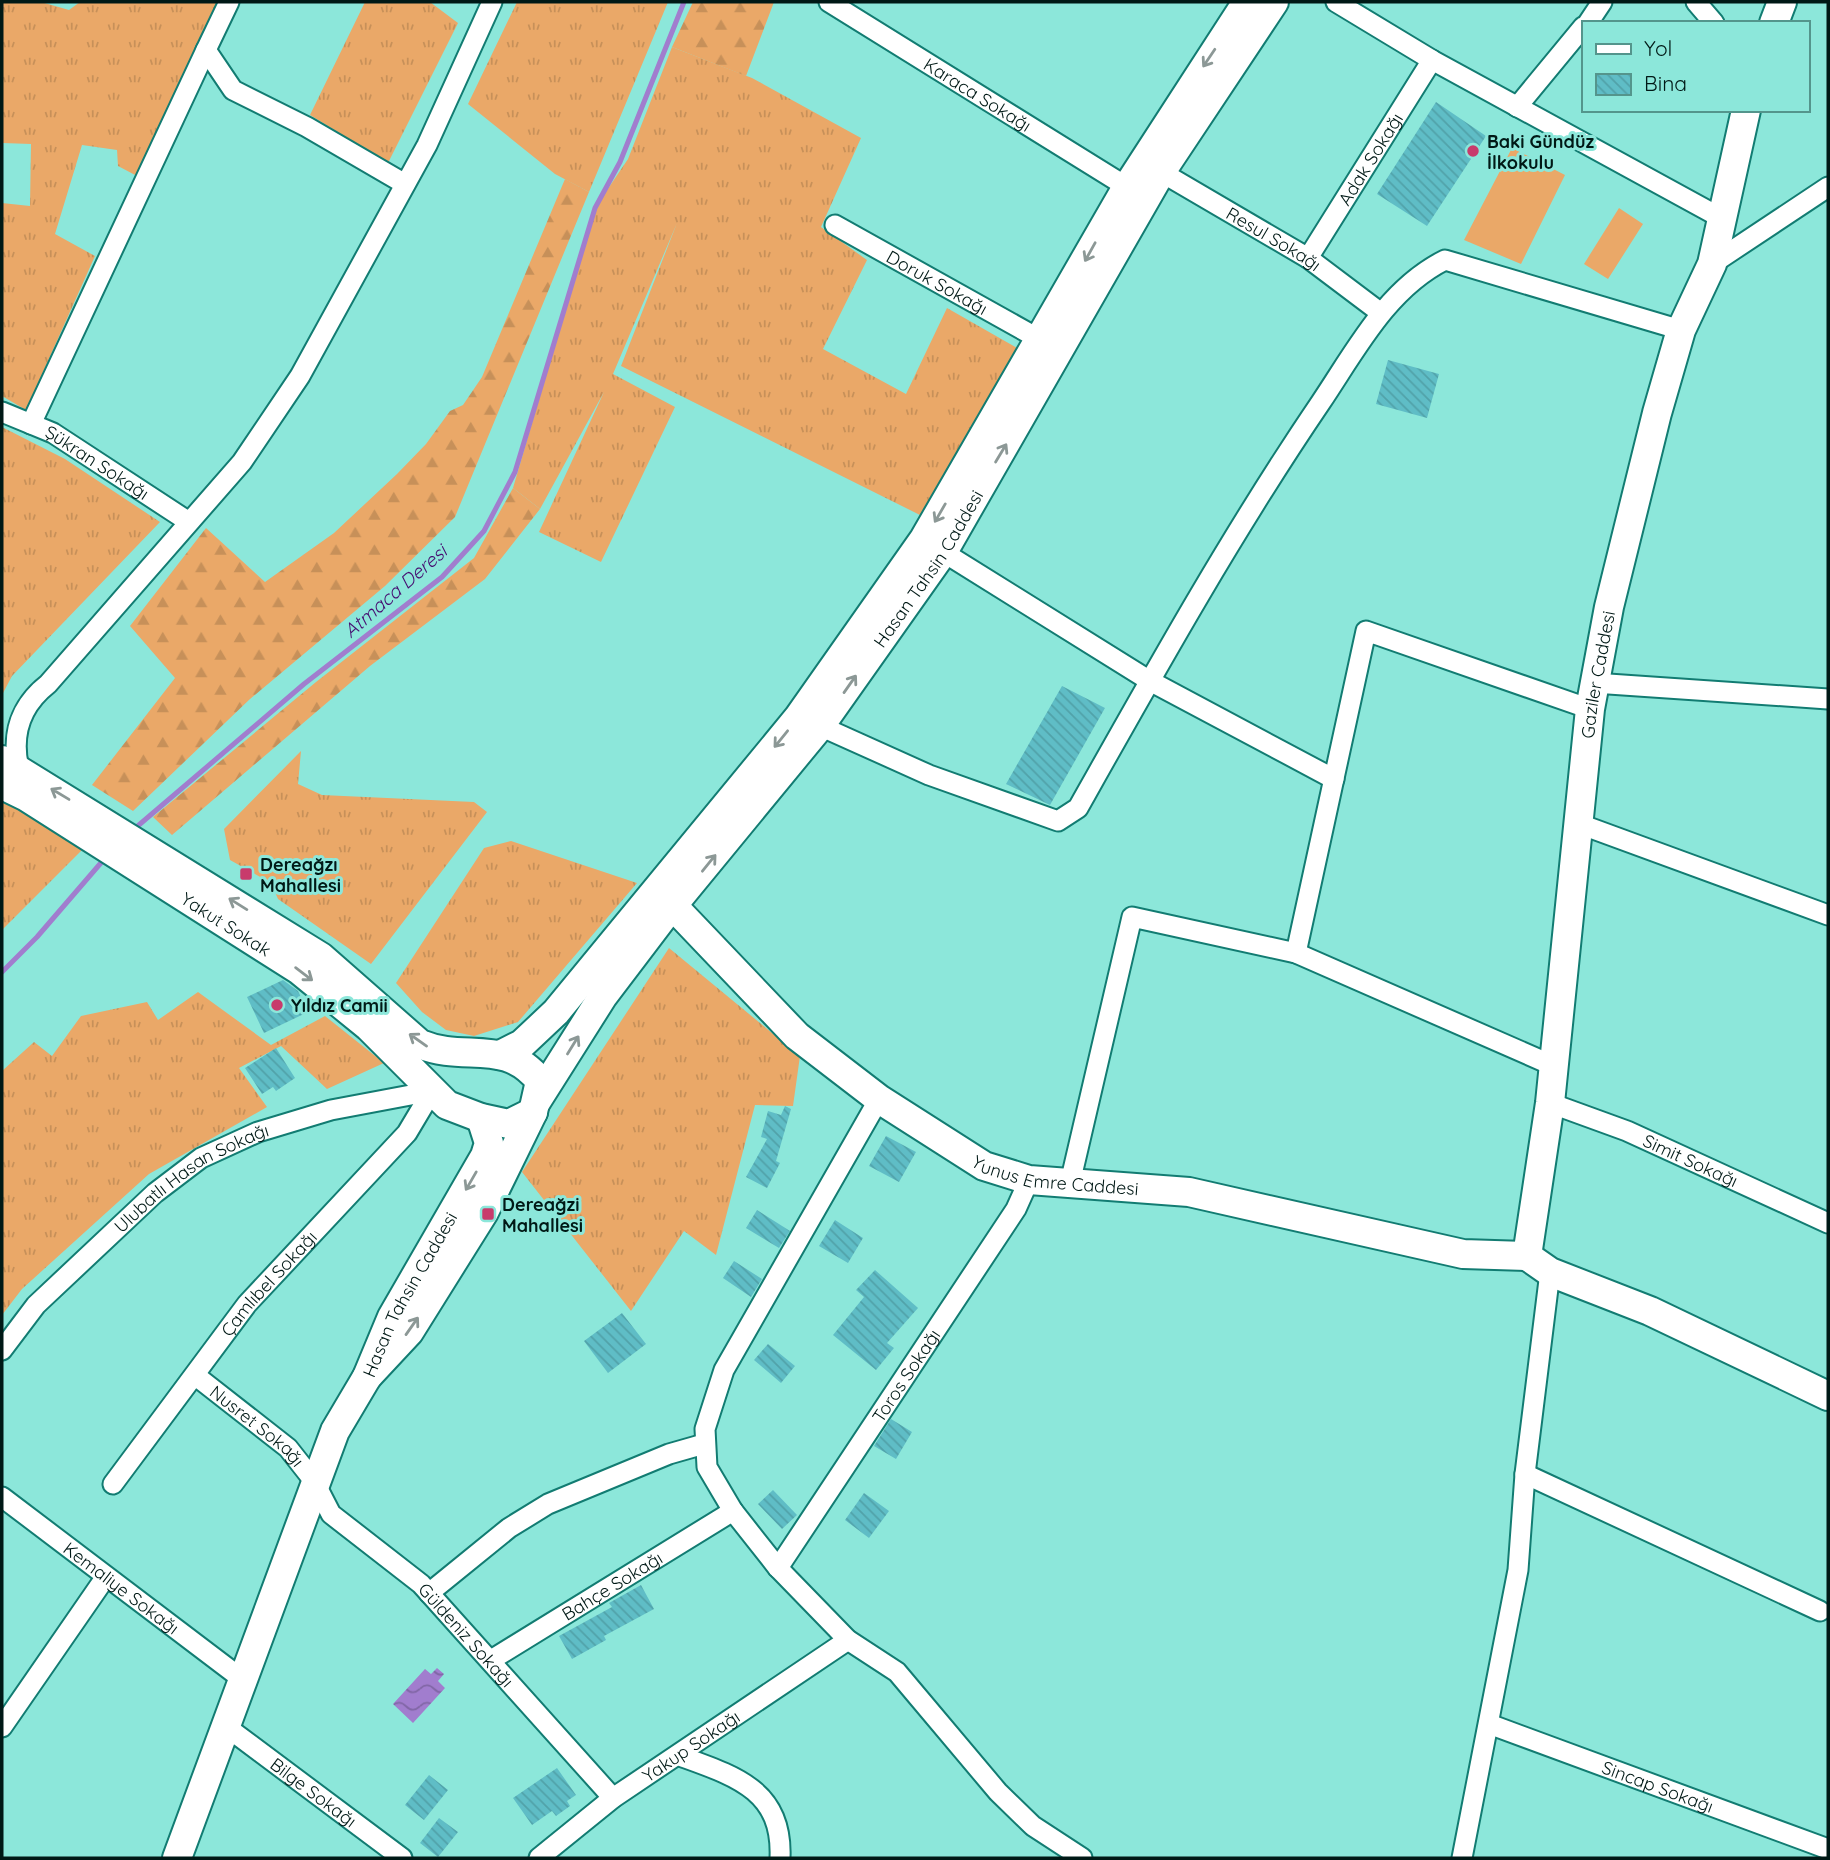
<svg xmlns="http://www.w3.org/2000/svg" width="1830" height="1860" viewBox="0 0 1830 1860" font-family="Quicksand,sans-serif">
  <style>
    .grass { fill: url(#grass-tufts) }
    .forest { fill: url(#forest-firs) }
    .pitch { fill: #eaa868 }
    .water { fill: url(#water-waves) }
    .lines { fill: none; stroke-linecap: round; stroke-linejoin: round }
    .stream { stroke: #a17dce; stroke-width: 5 }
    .building { fill: url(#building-back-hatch) }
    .street-casing { stroke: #127c72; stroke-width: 23 }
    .secondary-casing { stroke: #127c72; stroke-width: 32 }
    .street { stroke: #fff; stroke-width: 19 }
    .secondary { stroke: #fff; stroke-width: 28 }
    .oneway { stroke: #8c9896 }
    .poi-dot { fill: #c83b6c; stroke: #8ce7da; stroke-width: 2.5 }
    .labels { text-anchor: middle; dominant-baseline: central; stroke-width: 6; stroke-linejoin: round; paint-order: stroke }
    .street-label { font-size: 18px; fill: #001916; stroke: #8ce7da }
    .poi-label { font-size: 18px; font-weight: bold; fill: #001916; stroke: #8ce7da; text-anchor: start }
    .water-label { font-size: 19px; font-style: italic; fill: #460f71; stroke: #8ce7da }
  </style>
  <defs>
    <pattern id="grass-tufts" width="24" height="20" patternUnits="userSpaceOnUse" patternTransform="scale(1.75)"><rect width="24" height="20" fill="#eaa868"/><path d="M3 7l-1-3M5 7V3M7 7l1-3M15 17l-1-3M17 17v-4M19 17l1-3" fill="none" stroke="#c79059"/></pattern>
    <pattern id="forest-firs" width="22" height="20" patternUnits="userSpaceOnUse" patternTransform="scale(1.75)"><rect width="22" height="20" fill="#eaa868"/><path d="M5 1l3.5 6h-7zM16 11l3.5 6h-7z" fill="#c79059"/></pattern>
    <pattern id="water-waves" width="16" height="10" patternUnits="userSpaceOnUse" patternTransform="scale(1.75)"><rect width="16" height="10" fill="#a17dce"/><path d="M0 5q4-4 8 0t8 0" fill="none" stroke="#8166a6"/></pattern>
    <pattern id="building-back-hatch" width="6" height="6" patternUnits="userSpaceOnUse" patternTransform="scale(1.75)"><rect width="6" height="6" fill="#5fbdc6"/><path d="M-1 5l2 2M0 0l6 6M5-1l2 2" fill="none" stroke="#51a2a9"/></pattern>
  </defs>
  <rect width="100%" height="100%" fill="#8ce7da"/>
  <!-- grass -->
  <path class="grass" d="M2,2h39l28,8 11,-8h138l-81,174 -19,-10 -1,-16 -35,-5 -27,89 40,22 -69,154 -24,-14v-193l28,3 1,-62 -29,-1z
    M365,2h65l28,21 -70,140 -78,-48z
    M517,2h151l-79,190 -34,-18 -87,-70z
    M672,47l80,31 109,60 -40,89 46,33 -44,89 83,45 41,-86 77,44 -94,168 -309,-154 56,-143 -64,151 62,33 -74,155 -62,-30 65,-140 -64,117 -27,-21 82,-280 33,-49z
    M2,427l63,32 95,63 -148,154 -10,19z
    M301,751l-3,33 24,11 152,7 13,10 -116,152 -93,-65 -7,-16 -41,-23 -6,-31z
    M2,796l81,53 -81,81z
    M511,841l126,42 -119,139 -44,14 -28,-6 -24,-18 -26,-29 88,-135z
    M669,948l131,108 -7,50 -38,-1 -39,150 -32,-24 -53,80 -109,-139z
    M198,992l73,53 54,-29 59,47 -57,26 -46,-43 -42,22 28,39 -118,67 -127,115 -20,26v-244l32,-29 18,14 29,-40 66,-14 11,18z"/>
  <!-- forest -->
  <path class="forest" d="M693,2h81l-28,74 -74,-29z
    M565,179l24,13 -134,325 -70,69 -135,113 -117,112 -41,-26 83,-107 -45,-52 76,-98 59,54 69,-49 63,-59 29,-30 24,-33 13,-6 19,-28z
    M513,488l27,21 -55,70 -115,87 -198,169 -19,-18 163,-135 158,-124z"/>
  <!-- pitch -->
  <path class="pitch" d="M1512,148l53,27 -44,89 -57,-24z
    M1619,208l24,16 -35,55 -24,-15z"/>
  <!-- water -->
  <path class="water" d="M437,1668l7,6 -6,7 7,7 -32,35 -20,-19 32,-35 6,5z"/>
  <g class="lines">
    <!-- stream -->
    <path class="stream" d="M133,830l171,-146 138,-107 42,-46 31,-59 80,-264 25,-46 64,-160
      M2,972l35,-35 69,-80"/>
  </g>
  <!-- building -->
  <path class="building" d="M1436,102l50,34 -59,90 -50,-32z
    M1388,360l51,14 -12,44 -51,-14z
    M1062,686l43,22 -55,97 -44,-21z
    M283,980l15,11 10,21 -44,21 -17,-36z
    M276,1048l19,30 -19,13 -3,-4 -11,7 -17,-26z
    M785,1106l6,3 -15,52 4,2 -13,25 -21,-11 21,-38 -6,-2 7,-26 13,4z
    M886,1136l30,16 -17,30 -30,-16z
    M757,1210l33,21 -11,17 -33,-20z
    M835,1220l28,18 -15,25 -29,-17z
    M734,1261l28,18 -11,18 -28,-19z
    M875,1270l43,38 -31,35 7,5 -18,22 -43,-35 31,-38 -8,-7z
    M622,1313l24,31 -38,29 -24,-32z
    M768,1344l27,22 -14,17 -27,-23z
    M891,1419l21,13 -16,27 -22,-13z
    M773,1490l24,25 -15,14 -24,-25z
    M864,1493l25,18 -20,27 -24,-18z
    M641,1585l13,24 -50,27 2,4 -34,19 -13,-23 53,-29 -3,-4z
    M557,1768l19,27 -9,6 3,5 -14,10 -4,-5 -20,14 -19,-27z
    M429,1775l19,15 -24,30 -19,-15z
    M439,1818l19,14 -20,25 -18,-14z"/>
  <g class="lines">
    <!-- street casing -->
    <g class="street-casing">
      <g id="street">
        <path d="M229,2l-23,48 27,40 74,37 98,57"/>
        <path id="s1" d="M829,2l298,185"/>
        <path d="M1336,2l96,58 291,159"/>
        <path d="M1696,2l18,21"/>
        <path d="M1588,23l14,-21"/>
        <path d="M1517,107l66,-80"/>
        <path id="s2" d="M1161,172l147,86 73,55"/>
        <path id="s3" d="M835,225l206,115"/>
        <path id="s4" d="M1308,258l124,-198"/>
        <path d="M1712,264l116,-77"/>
        <path id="s5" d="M2,412l51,21 136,89"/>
        <path d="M31,424l175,-374"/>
        <path d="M943,552l207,129 184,98"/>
        <path d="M1594,683l234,16"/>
        <path d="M820,726l109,49 129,46 20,-13c77,-137 154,-275 243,-406 35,-52 66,-113 124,-142l236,70"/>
        <path d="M19,769c-8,-34 1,-63 29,-85l194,-222 58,-86 127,-231 65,-143"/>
        <path d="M1577,823l251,92"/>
        <path d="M1296,953l70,-322 224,78"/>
        <path d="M879,1099l-155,271 -19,59 2,38 26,44 45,57 70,72 49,32 101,120 35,34 49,32"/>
        <path id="s6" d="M1550,1103l77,28 201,92"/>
        <path d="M1070,1183l62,-266 164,36 258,113"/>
        <path id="s7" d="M2,1350l34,-45 119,-112 46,-35 57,-26 73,-22 101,-19"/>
        <path id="s8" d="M196,1376l92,72 26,33 17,33 90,70 192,214"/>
        <path d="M1525,1474l295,137"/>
        <path id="s9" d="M113,1484l134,-180 160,-171 25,-42"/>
        <path id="s10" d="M2,1497l240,182"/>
        <path id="s11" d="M778,1568l238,-359 13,-29"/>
        <path d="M429,1593l80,-65 39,-24 121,-50 35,-10"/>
        <path id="s12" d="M491,1660l242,-149"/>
        <path id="s13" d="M1489,1724l339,125"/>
        <path id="s14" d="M224,1725l178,133"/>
        <path d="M2,1727l103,-149"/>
        <path d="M680,1756c55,20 103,34 100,102"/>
        <path id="s15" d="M539,1858l74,-60 235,-158"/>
        <path d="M1462,1858l56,-288 7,-96 25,-202"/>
      </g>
    </g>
    <!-- secondary casing -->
    <g class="secondary-casing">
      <g id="secondary">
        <path d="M1774,23l8,-21"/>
        <path d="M2,760l319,197 99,87c45,19 85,-7 120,37l-7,31 -49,100 -75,120 -42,45"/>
        <path id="s16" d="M2,785l23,11 274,174 70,57 78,78 34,13 28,6 24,-12"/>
        <path id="s17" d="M673,906l124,130 82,63 105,67 45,14 160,12 274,62 64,2"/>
        <path d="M500,1055l22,-11 34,-32 242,-294 126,-179 203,-352 120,-185"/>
        <path id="s18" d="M536,1102l67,-106 60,-79 157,-191 123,-174 218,-380 113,-170"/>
        <path id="s19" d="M1527,1256l23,-153 40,-394 19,-102 48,-194 24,-83 31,-66 34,-154"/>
        <path d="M1527,1256l23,16 100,39 178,85"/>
        <path id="s20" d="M177,1858l158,-427 32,-54 25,-60 93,-161 4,-13 -8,-25"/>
      </g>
    </g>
    <!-- street -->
    <use href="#street" class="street"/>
    <!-- secondary -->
    <use href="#secondary" class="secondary"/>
  </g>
  <!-- one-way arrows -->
  <defs><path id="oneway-shaft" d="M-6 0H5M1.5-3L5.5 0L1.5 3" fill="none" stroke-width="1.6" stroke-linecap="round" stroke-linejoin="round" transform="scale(1.75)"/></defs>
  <g class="oneway">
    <use href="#oneway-shaft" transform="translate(1209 58) rotate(124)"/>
    <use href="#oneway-shaft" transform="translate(1090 252) rotate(119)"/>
    <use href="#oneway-shaft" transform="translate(1001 453) rotate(-59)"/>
    <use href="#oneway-shaft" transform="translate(940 513) rotate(120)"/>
    <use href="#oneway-shaft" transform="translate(850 684) rotate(-55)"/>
    <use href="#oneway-shaft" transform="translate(781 739) rotate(129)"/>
    <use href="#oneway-shaft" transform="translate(60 794) rotate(-149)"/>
    <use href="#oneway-shaft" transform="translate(709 863) rotate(-51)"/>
    <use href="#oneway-shaft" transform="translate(238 904) rotate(-148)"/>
    <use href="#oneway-shaft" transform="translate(304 974) rotate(37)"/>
    <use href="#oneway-shaft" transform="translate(418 1040) rotate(-145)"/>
    <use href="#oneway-shaft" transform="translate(573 1045) rotate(-58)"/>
    <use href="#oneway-shaft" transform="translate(471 1181) rotate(120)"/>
    <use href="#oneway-shaft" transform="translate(412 1326) rotate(-55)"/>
  </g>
  <!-- markers -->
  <g class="poi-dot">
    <circle cx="1473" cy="151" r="7"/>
    <rect x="239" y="867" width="14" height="14" rx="3.5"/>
    <circle cx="277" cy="1005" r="7"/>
    <rect x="481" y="1207" width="14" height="14" rx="3.5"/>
  </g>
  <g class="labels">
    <!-- street labels -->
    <g class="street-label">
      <text stroke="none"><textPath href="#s1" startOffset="175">Karaca Sokağı</textPath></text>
      <text stroke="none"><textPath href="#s4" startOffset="117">Adak Sokağı</textPath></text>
      <text stroke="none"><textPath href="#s2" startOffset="131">Resul Sokağı</textPath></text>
      <text stroke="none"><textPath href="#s3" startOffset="117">Doruk Sokağı</textPath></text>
      <text stroke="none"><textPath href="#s5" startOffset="108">Şükran Sokağı</textPath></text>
      <text stroke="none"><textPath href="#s18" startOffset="663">Hasan Tahsin Caddesi</textPath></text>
      <text stroke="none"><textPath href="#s19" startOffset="586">Gaziler Caddesi</textPath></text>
      <text stroke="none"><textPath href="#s16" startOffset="264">Yakut Sokak</textPath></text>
      <text stroke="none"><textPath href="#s6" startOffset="152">Simit Sokağı</textPath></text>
      <text stroke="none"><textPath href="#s17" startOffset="480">Yunus Emre Caddesi</textPath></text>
      <text stroke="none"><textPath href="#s7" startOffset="259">Ulubatlı Hasan Sokağı</textPath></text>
      <text stroke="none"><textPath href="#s9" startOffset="254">Çamlıbel Sokağı</textPath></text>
      <text stroke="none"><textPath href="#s20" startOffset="611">Hasan Tahsin Caddesi</textPath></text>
      <text stroke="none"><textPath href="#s11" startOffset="231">Toros Sokağı</textPath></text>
      <text stroke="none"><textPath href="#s8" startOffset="79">Nusret Sokağı</textPath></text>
      <text stroke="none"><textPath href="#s12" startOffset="142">Bahçe Sokağı</textPath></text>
      <text stroke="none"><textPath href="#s10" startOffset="150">Kemaliye Sokağı</textPath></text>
      <text stroke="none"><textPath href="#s8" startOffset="378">Güldeniz Sokağı</textPath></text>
      <text stroke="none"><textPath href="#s15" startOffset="189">Yakup Sokağı</textPath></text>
      <text stroke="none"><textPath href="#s13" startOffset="180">Sincap Sokağı</textPath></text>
      <text stroke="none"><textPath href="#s14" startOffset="112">Bilge Sokağı</textPath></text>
    </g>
    <!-- poi labels -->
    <g class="poi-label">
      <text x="1487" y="141">Baki Gündüz<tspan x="1487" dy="21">İlkokulu</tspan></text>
      <text x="260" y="864">Dereağzı<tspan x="260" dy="21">Mahallesi</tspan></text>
      <text x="291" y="1005">Yıldız Camii</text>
      <text x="502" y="1204">Dereağzi<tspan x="502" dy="21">Mahallesi</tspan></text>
    </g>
    <!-- water labels -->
    <g class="water-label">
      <text transform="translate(395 591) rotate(-41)">Atmaca Deresi</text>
    </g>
  </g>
  <!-- border -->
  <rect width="1830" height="1860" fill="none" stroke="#001916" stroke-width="7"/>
  <!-- legend -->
  <rect x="1582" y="21" width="228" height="91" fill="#8ce7da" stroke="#54958c" stroke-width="2"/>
  <rect x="1596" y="44" width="35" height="10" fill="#ffffff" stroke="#54958c" stroke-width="2"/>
  <text x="1644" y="56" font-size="21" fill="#001916">Yol</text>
  <rect x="1596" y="74" width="35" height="21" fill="url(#building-back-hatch)" stroke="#54958c" stroke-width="2"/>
  <text x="1644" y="91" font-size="21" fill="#001916">Bina</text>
</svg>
